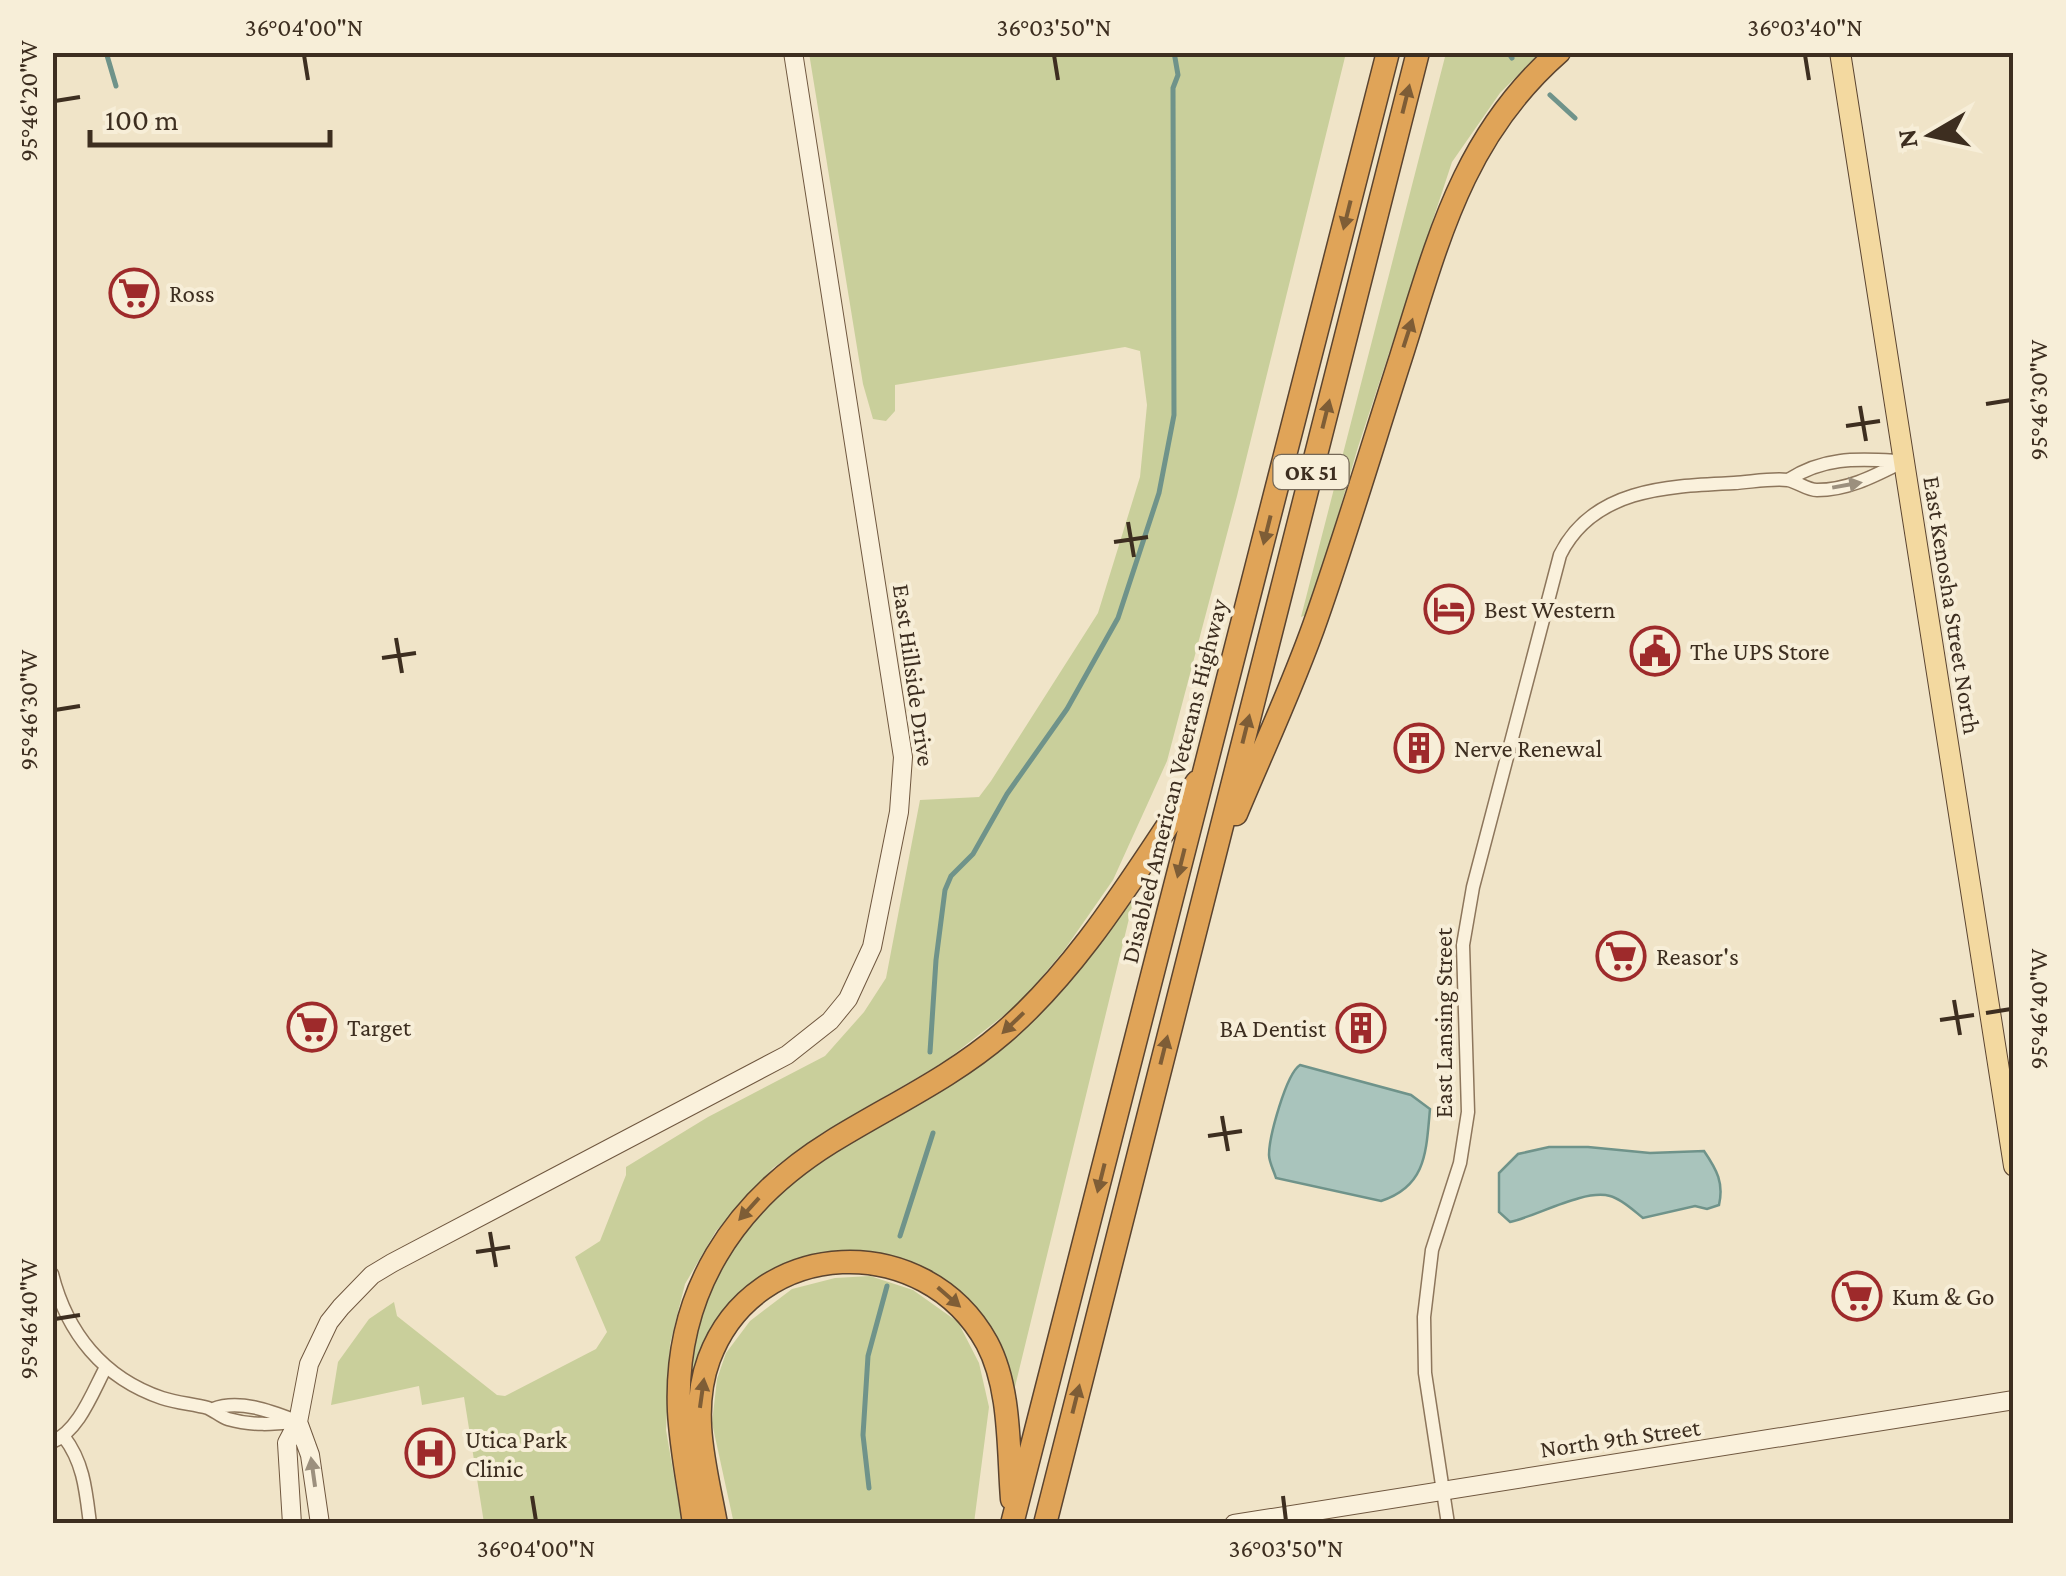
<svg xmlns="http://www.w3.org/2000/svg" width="2066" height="1576" viewBox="0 0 2066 1576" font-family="'Crimson Pro',serif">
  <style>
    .green { fill: #c9cf9b }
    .water { fill: #a9c4bc; stroke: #6f938a; stroke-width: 2.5 }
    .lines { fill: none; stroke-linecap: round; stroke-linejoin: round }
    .stream { stroke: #6f938a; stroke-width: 5 }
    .street-casing { stroke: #8d765c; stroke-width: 15 }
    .secondary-casing { stroke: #6f573f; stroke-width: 20 }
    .primary-casing { stroke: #5b4430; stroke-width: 22 }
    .highway-casing { stroke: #5b4430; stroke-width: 25 }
    .street { stroke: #faf1dc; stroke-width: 12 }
    .secondary { stroke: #faf1dc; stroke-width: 18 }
    .primary { stroke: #f3d9a0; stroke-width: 20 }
    .highway { stroke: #e0a458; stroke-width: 22 }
    .oneway { fill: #7e5d36 }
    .oneway2 { fill: #9c907e }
    .ticks { fill: none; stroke: #3d2e20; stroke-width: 4 }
    .labels { text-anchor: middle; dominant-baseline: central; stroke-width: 8; stroke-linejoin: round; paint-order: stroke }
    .shield { fill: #f7eed8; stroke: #756857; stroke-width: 2.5 }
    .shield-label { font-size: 22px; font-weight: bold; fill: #3d2e20 }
    .poi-label { font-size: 25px; fill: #3d2e20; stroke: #f7eed8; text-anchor: start }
    .street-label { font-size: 25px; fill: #3d2e20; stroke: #f7eed8 }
    .neatline { fill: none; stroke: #3d2e20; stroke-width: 4 }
    .ticks-label { font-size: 25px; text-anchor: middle; fill: #3d2e20 }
  </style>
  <rect width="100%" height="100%" fill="#f0e4c8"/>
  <!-- green -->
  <path class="green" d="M1220,52l126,1 -109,443 -70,265 -54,119 -48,69 -44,53 -77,60 -120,70 -51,36 -57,63 -31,53 -15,60 -4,86 16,93h-198l-20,-126 -42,8 -3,-19 -88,19 7,-43 31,-43 25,-17 3,14 100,79 8,1 91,-47 11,-17 -32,-75 25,-16 26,-66v-8l82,-50 117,-61 39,-44 22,-34 34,-178 59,-3 12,-16 107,-168 42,-136 7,-72 -7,-54 -15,-4 -230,38v26l-9,10 -13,-2 -10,-35 -54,-331z
    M1446,53h94l-40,40 -48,69 -94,285 -49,167 -8,3z
    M1135,894l-124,509 -4,-29 -103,-113 -153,27 -65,118 15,-104 29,-55 66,-74 120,-70z
    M870,1276l43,14 45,32 21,41 10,44 -15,116 -240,1 -22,-101 5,-44 9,-26 24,-32 42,-32 43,-11z"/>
  <!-- water -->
  <path class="water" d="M1300,1065l111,30 19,14c-4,42 -3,77 -49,92l-105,-23c-2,-7 -7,-16 -7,-23 0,-18 17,-81 31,-90z
    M1549,1147h39l62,6 54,-2c13,19 20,32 15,54l-12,4 -12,-3 -52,12c-9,-7 -21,-19 -33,-22 -26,-7 -73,20 -100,26l-11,-10v-39l19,-19z"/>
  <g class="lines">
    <!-- stream -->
    <path class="stream" d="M106,52l10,34
      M1508,52l4,6
      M1550,95l25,23
      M930,1052l6,-92 9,-70 6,-14 22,-22 34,-60 60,-85 51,-91 41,-125 15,-78 -1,-327 5,-13 -4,-23
      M900,1236l33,-103
      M869,1488l-6,-53 5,-79 19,-70"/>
    <!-- street casing -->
    <g class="street-casing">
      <path id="street" d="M1788,480c37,-24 70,-21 112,-19
        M52,1274c15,59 51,104 110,124 15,5 31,6 46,10 7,3 13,9 20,11 24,7 46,5 70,3
        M213,1409c26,-10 57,2 83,12
        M64,1437c20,26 22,55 26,87
        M52,1442c27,-11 41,-51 54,-75
        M1448,1524l-23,-151 -1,-56 8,-67 28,-87 8,-51 -5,-167 10,-58 87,-332c33,-67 109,-69 174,-72 17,-1 38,-5 54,-3 10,2 19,10 29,10 32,0 59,-15 87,-29"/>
    </g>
    <!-- secondary casing -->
    <g class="secondary-casing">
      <path id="secondary" d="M298,1422l12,33 10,69
        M292,1524l-5,-81 11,-21 11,-58 20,-42 12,-15 31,-32 20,-12 395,-208 43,-34 18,-22 24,-52 27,-135 4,-55 -110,-705
        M1234,1524l780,-124"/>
    </g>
    <!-- primary casing -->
    <g class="primary-casing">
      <path id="primary" d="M1840,52l174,1114"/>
    </g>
    <!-- highway casing -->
    <g class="highway-casing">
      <path id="highway" d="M1236,814c27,-65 58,-130 81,-197 30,-86 56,-173 84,-260 37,-117 62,-221 158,-305
        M694,1524c-5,-38 -13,-75 -15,-113 -5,-118 54,-208 152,-269 58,-36 120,-64 172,-109 80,-69 135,-165 194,-251
        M716,1524c-10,-55 -27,-111 -7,-165 46,-124 216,-129 278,-16 24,45 21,106 25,156
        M1012,1524l376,-1472
        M1045,1524l373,-1472"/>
    </g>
    <!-- street -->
    <use href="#street" class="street"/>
    <!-- secondary -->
    <use href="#secondary" class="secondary"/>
    <!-- primary -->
    <use href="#primary" class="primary"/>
    <!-- highway -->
    <use href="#highway" class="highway"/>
  </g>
  <!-- one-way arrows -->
  <defs><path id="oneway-solid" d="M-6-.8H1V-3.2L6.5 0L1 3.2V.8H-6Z" transform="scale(2.5)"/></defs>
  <g class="oneway">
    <use href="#oneway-solid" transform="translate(1406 99) rotate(-76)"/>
    <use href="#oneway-solid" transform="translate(1347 215) rotate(104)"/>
    <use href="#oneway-solid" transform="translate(1408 333) rotate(-72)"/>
    <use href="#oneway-solid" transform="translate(1326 414) rotate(-76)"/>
    <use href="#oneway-solid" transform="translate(1267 530) rotate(104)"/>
    <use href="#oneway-solid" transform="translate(1246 729) rotate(-76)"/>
    <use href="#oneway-solid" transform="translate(1181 863) rotate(104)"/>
    <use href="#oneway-solid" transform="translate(1013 1023) rotate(136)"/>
    <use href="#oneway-solid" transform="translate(1164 1050) rotate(-76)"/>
    <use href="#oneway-solid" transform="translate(1101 1178) rotate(104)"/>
    <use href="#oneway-solid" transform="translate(749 1209) rotate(132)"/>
    <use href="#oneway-solid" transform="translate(949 1297) rotate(41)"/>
    <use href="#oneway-solid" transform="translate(702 1393) rotate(-82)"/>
    <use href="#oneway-solid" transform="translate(1076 1399) rotate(-76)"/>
  </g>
  <g class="oneway2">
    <use href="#oneway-solid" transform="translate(1847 485) rotate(-10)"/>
    <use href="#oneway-solid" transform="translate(313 1472) rotate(-98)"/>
  </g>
  <!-- ticks -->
  <path class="ticks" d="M304,55l4,25M1054,55l4,25M1805,55l4,25M55,101l25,-4M1986,404l25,-4M1860,406l6,35M1846,426l34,-5M1128,522l6,35M1114,542l34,-5M396,638l6,35M382,658l34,-5M55,710l25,-4M1954,1000l6,35M1986,1013l25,-4M1940,1020l34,-5M1222,1116l6,35M1208,1136l34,-5M490,1232l6,35M476,1252l34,-5M55,1319l25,-4M532,1496l4,25M1283,1496l3,25"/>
  <!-- icons -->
  <defs>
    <g id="supermarket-ring" transform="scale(2.5)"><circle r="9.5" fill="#f7eed8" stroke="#9e2a2b" stroke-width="1.5"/><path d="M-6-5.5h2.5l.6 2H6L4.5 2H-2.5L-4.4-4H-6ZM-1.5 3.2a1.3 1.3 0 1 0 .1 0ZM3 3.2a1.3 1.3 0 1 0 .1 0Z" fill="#9e2a2b"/></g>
    <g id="hotel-ring" transform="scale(2.5)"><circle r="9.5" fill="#f7eed8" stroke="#9e2a2b" stroke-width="1.5"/><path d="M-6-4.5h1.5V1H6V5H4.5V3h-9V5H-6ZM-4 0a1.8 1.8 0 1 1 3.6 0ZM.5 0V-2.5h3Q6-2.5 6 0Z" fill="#9e2a2b"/></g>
    <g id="civic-ring" transform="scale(2.5)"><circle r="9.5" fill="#f7eed8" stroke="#9e2a2b" stroke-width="1.5"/><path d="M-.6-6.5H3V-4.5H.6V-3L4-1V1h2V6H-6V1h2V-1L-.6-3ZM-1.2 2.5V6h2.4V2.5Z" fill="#9e2a2b"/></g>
    <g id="building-ring" transform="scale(2.5)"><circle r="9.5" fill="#f7eed8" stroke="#9e2a2b" stroke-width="1.5"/><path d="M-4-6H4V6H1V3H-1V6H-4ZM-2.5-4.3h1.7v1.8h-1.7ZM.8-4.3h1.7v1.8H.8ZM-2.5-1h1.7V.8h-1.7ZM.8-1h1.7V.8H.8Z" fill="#9e2a2b"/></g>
    <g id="hospital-ring" transform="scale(2.5)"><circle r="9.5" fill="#f7eed8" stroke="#9e2a2b" stroke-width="1.5"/><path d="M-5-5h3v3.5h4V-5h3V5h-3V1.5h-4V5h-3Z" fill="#9e2a2b"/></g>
  </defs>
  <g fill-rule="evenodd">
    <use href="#supermarket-ring" x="134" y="293"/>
    <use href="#hotel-ring" x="1449" y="609"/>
    <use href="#civic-ring" x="1655" y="651"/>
    <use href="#building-ring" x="1419" y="748"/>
    <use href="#supermarket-ring" x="1621" y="956"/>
    <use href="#supermarket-ring" x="312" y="1027"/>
    <use href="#building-ring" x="1361" y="1028"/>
    <use href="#supermarket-ring" x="1857" y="1296"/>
    <use href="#hospital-ring" x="430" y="1453"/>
  </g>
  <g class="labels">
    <!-- shield labels -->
    <rect class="shield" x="1273.5" y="455" width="75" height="34" rx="8"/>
    <g class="shield-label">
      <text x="1311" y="472">OK 51</text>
    </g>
    <!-- poi labels -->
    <g class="poi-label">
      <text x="169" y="293">Ross</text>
      <text x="1484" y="609">Best Western</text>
      <text x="1690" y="651">The UPS Store</text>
      <text x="1454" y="748">Nerve Renewal</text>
      <text x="1656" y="956">Reasor's</text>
      <text x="347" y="1027">Target</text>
      <text x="1326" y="1028" text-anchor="end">BA Dentist</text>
      <text x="1892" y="1296">Kum &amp; Go</text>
      <text x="465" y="1439">Utica Park<tspan x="465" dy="29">Clinic</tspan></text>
    </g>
    <!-- street labels -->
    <g class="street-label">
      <text transform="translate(1952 605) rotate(81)">East Kenosha Street North</text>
      <text transform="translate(914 675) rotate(82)">East Hillside Drive</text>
      <text transform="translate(1174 781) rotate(-76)">Disabled American Veterans Highway</text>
      <text transform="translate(1443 1023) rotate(-90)">East Lansing Street</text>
      <text transform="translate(1620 1438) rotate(-8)">North 9th Street</text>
    </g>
  </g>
  <!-- border -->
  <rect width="2066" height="1576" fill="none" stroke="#f7eed8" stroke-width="110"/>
  <!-- north arrow -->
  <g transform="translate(1931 135) rotate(261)" stroke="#f7eed8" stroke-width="8" paint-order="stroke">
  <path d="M0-8L18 38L0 25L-18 38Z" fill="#3d2e20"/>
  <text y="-15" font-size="28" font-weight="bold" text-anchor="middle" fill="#3d2e20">N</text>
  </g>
  <!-- scale -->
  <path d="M90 130v15h240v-15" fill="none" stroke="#3d2e20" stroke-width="5"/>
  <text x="105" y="130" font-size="30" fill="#3d2e20" stroke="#f7eed8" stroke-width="8" paint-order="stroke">100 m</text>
  <rect x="55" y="55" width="1956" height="1466" class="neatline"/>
  <g class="ticks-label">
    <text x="304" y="36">36°04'00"N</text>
    <text x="1054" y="36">36°03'50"N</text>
    <text x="1805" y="36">36°03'40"N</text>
    <text transform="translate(28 101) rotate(-90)" y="9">95°46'20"W</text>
    <text transform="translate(2038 400) rotate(-90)" y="9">95°46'30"W</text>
    <text transform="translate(28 710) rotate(-90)" y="9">95°46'30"W</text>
    <text transform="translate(2038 1009) rotate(-90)" y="9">95°46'40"W</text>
    <text transform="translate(28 1319) rotate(-90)" y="9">95°46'40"W</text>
    <text x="536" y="1557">36°04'00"N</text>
    <text x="1286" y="1557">36°03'50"N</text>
  </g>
</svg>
